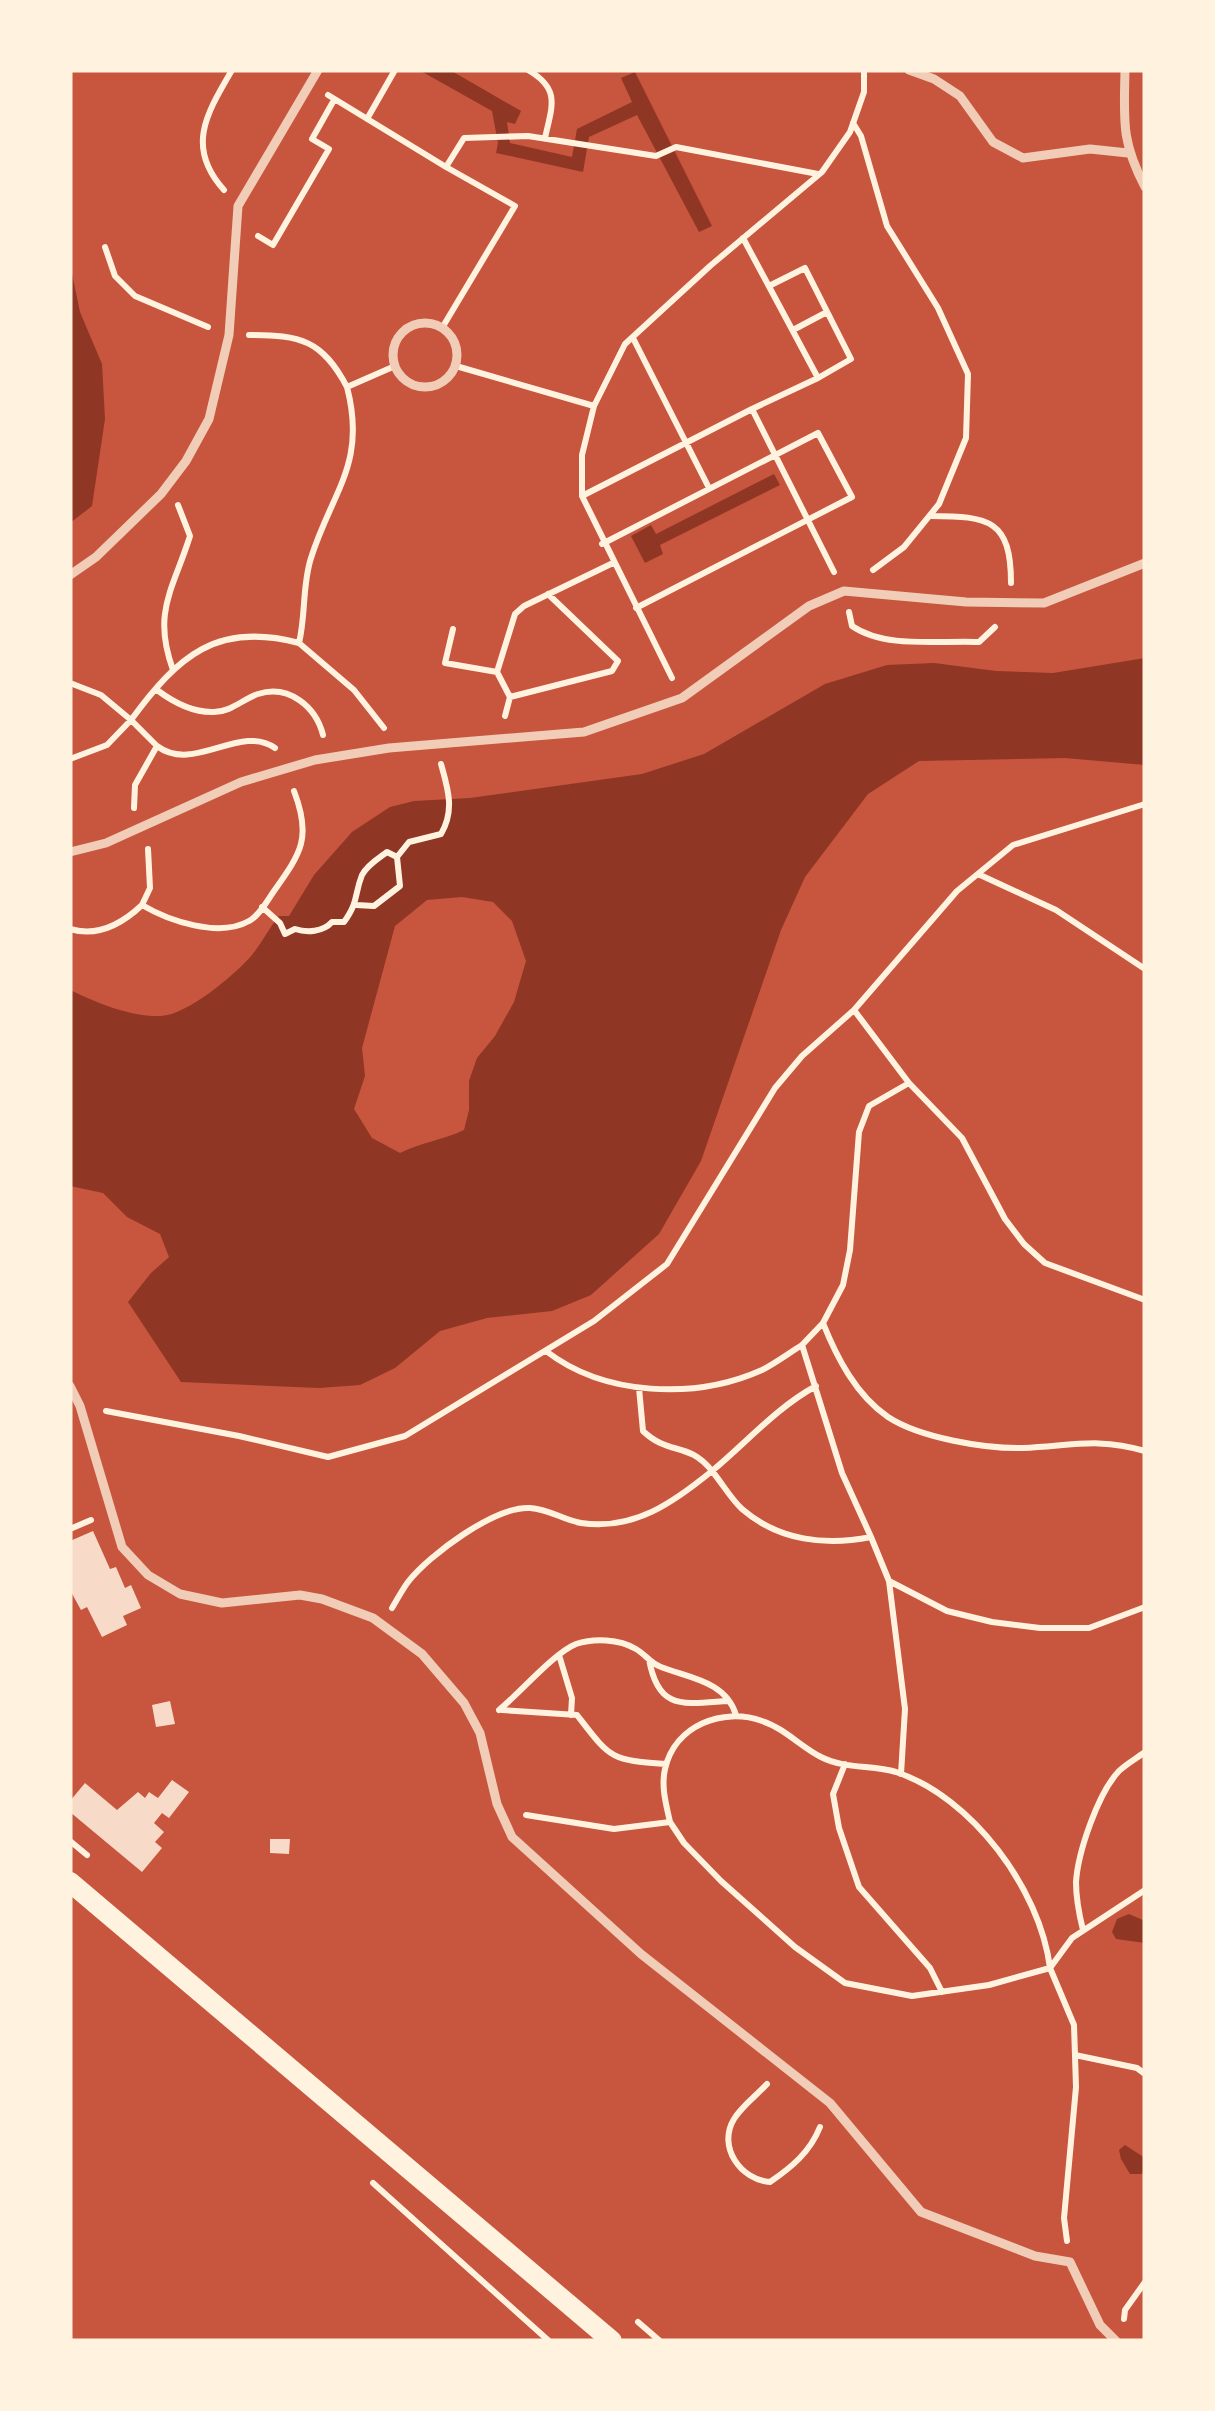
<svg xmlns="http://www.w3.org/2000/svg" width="1215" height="2411" viewBox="0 0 1215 2411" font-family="'DejaVu Sans',sans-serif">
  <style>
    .water { fill: #8f3625; fill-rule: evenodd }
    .building { fill: #f7dbc8 }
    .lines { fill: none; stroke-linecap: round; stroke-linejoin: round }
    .path { stroke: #fff3e0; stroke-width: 6 }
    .pedestrian { stroke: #f1ccb7; stroke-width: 9 }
    .secondary { stroke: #fff3e0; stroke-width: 20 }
  </style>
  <rect width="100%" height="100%" fill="#c8553d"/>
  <!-- water -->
  <path class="water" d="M419,70h31l71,41 -6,13 -8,-2 3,21 62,14 5,-28 55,-27 -11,-24 14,-6 77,154 -13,6 -62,-117 -48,22 -6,35 -87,-19 2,-10 -6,-32z
    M70,264l10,48 22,52 3,55 -13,87 -22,17z
    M774,474l6,11 -120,60 3,9 -18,9 -14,-27 20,-11 5,9z
    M1145,658v107l-80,-7 -146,3 -51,33 -63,83 -24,53 -80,231 -42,73 -68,61 -39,16 -65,7 -47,13 -45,37 -35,17 -41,3 -138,-6 -53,-80 23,-29 18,-16 -9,-23 -33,-17 -24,-24 -33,-7v-196c27,13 60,27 91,26 26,-1 74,-41 91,-61 10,-12 17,-27 27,-39h10l25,-41 38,-43 38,-25 24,-6 56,-3 172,-24 62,-20 121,-70 62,-19 47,-2 62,8 57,2zM462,897l31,5 19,19 14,40 -12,41 -19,34 -18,22 -8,23v29l-5,20c-21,10 -42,12 -64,23l-28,-15 -18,-29 11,-33 -3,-28 33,-122 32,-26z
    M1129,1914l16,7v22l-29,-4 -4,-7 5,-13z
    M1125,2145l20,13v14l-4,2h-11l-9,-15 -2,-9z"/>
  <!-- building -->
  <path class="building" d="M93,1531l17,38 6,-2 9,21 6,-3 10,23 -18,8 4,9 -25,12 -15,-30 -6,3 -11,-20v-49z
    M170,1701l5,23 -19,3 -4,-22z
    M172,1780l17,12 -20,26 -7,-5 -8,10 10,9 -9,10 7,6 -20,24 -72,-60v-11l15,-18 32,27 21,-18 7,6 4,-6 9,6z
    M270,1839h20l-1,15 -19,-1z"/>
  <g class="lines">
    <!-- path -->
    <path class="path" d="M528,70c33,19 24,36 17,68
      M328,95l118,72 18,-29 64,-2 128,20 20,-9 142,27
      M367,119l28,-49
      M853,123l8,13 26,90 51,82 30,66 -2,64 -27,66 -35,43 -31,23
      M224,190c-39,-43 -17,-77 8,-120
      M258,236l15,9 56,-96 -17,-10 22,-39
      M743,238l75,140 -66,31 82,163
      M105,247l10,29 20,20 73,31
      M769,286l36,-18 46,91 -33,19
      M442,328l73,-122 -69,-39
      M793,330l34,-18
      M249,335c52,0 73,5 98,52l48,-21
      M633,338l76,150
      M456,366l138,40
      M582,496l170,-87
      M931,516c58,0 80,4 80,67
      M602,544l216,-111 34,64 -216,111
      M849,612l3,14c33,23 88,14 127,16l16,-15
      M453,629l-8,34 52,9
      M299,643l55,47 30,38
      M173,670c-21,-58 0,-80 17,-134l-12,-31
      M672,678l-90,-182v-41l12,-49 31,-62 85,-78 112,-94 28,-40 14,-40v-22
      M70,683l31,12 30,25c47,-64 86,-99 168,-77 7,-29 3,-57 12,-85 21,-67 56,-94 36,-171
      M157,690c16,12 35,23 57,22 17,0 29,-13 44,-18 31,-10 58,13 65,41
      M510,697l102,-26 6,-10 -70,-67
      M505,716l5,-19 -13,-25 18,-58 9,-8 89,-43
      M157,746c37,28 83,-23 118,2
      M70,759l37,-14 24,-25 26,26 -22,39 -1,23
      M978,874l78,36 89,59
      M142,905l8,-17 -2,-39
      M356,905l18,1 26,-20 -3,-29
      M262,907l18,16 5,11 10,-5c12,4 28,3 37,-7h12c15,-21 10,-27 18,-47 5,-10 17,-17 25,-23l10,5 12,-15 32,-8c14,-24 7,-45 0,-70
      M70,929c27,8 52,-5 72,-24 27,16 77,33 107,16 10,-5 18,-20 25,-30 27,-38 38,-53 20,-100
      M854,1010l55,73 53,55 43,81 19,25 21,19 100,37
      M909,1083l-40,23 -10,26 -9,118 -7,35 -20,38c14,35 33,72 65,94 32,21 98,32 135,31 48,-2 74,-11 122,3
      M802,1345l21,-22
      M546,1351c58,45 149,49 216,19 14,-7 27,-17 40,-25l40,128 29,64
      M639,1388l4,43c26,25 45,10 69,40 35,-29 64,-63 104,-85
      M106,1411l133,25 89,21 77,-21 189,-115 73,-57 108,-176 27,-32 52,-46 103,-119 56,-46 132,-41
      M70,1529l21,-9
      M891,1582l56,29 45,11 48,6h49l56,-21
      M392,1608c5,-8 10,-18 16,-26 21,-27 87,-76 122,-74 19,1 33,12 51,15 53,8 93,-21 131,-52 10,12 19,28 30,38 37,32 84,37 129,28l18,44 16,128 -4,65
      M559,1655l13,43 -1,17
      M649,1659c9,52 34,45 79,42
      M499,1710c21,-17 55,-57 77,-66 18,-6 43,-5 60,5 9,5 15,15 25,18 28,11 65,14 75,48
      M502,1710l75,5c34,44 33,45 89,49
      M845,1764l-12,30 6,34 20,59 71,81 12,24
      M526,1815l88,14 56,-7c-4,-18 -9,-35 -5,-53 10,-44 58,-62 97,-48 22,7 39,26 59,36 23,12 51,8 75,15 76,25 144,117 154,196l-61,17 -77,11 -67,-13 -50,-36 -74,-66 -37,-38 -14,-21
      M70,1841l17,14
      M1083,1930c-4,-16 -7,-31 -7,-48 2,-30 22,-89 43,-111 7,-7 18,-13 26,-19
      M1075,2055l62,13 8,6
      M767,2084c-10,11 -25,22 -33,35 -17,28 7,61 36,63 22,-15 40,-30 50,-55
      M373,2183l176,158
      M1067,2241l-3,-23 12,-131 -2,-62 -24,-57 22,-30 73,-48
      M1124,2319l1,-9 20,-28
      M638,2322l22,19"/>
    <!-- pedestrian -->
    <path class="pedestrian" d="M909,70l25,9 26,17 33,46 30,16 67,-9 38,4
      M1125,70c-1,51 -4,71 20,117
      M393 355a32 32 0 1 1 64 0a32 32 0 1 1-64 0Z
      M70,575l26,-18 65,-63 25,-33 23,-42 20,-84 9,-129 80,-136
      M70,852l36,-9 135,-61 74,-22 74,-12 195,-16 98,-34 127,-92 35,-15 122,11 78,1 101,-40
      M70,1386l10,20 42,141 26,28 32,19 42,9 78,-8 22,4 51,19 49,36 42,49 16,30 17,71 15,33 129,117 189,149 91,109 114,44 35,6 30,63 16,16"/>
    <!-- secondary -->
    <path class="secondary" d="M70,1882l542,459"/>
  </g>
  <!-- border -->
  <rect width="1215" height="2411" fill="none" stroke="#fff3e0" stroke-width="145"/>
</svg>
